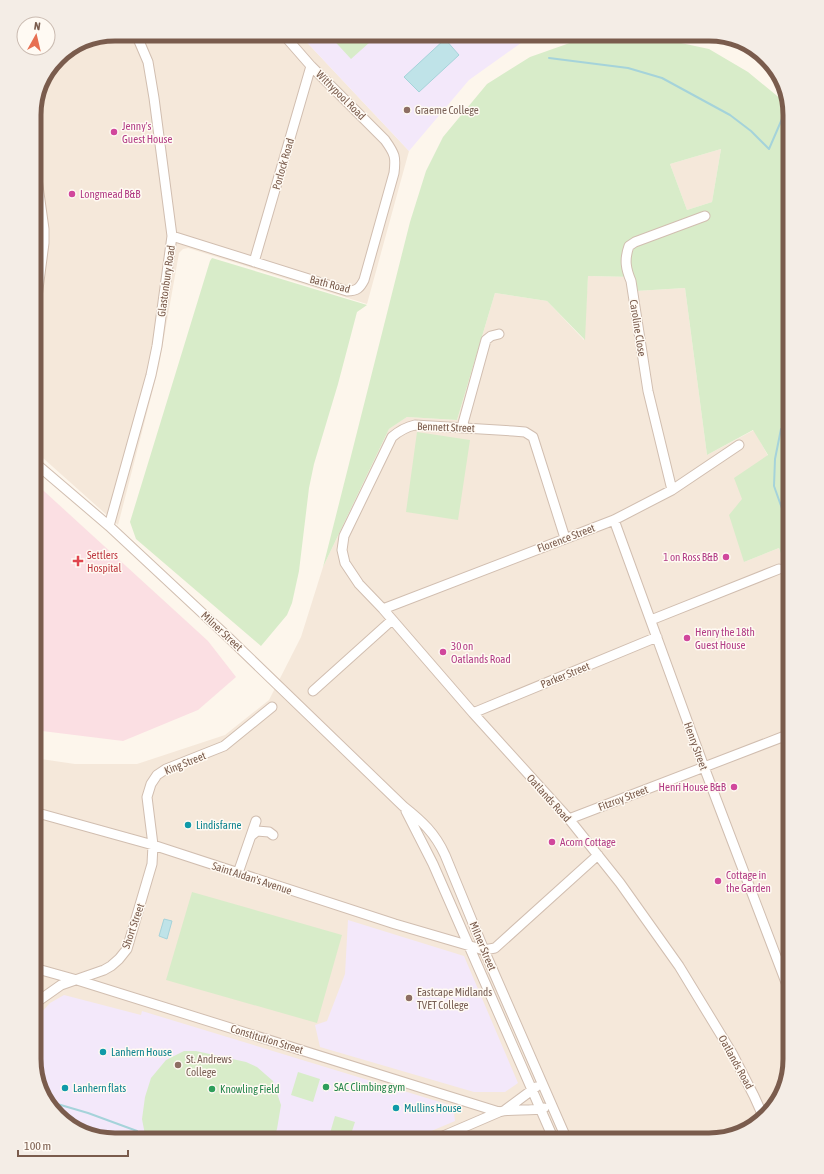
<svg xmlns="http://www.w3.org/2000/svg" width="824" height="1174" viewBox="0 0 824 1174" font-family="'Asap Condensed',sans-serif">
  <style>
    .residential { fill: #f5e8da }
    .education { fill: #f3e8fa }
    .medical { fill: #fbdfe3 }
    .green { fill: #d8ecc9; fill-rule: evenodd }
    .water { fill: #bfe3e8; stroke: #a5d3da }
    .lines { fill: none; stroke-linecap: round; stroke-linejoin: round }
    .stream { stroke: #a5d3da; stroke-width: 2 }
    .street-casing { stroke: #d1beb0; stroke-width: 11 }
    .street { stroke: #fff; stroke-width: 9 }
    .education-dot { fill: #8d6e63; stroke: #fffaf3; stroke-width: 1.5 }
    .hotel-dot { fill: #d1479c; stroke: #fffaf3; stroke-width: 1.5 }
    .health-dot { fill: #e0444e; stroke: #fffaf3; stroke-width: 1.5 }
    .culture-dot { fill: #0f9aa8; stroke: #fffaf3; stroke-width: 1.5 }
    .leisure-dot { fill: #2e9e5b; stroke: #fffaf3; stroke-width: 1.5 }
    .labels { text-anchor: middle; dominant-baseline: central; stroke-width: 3; stroke-linejoin: round; paint-order: stroke }
    .street-label { font-size: 11px; fill: #7a5c4d; stroke: #fffaf3 }
    .education-label { font-size: 11px; fill: #785e54; stroke: #fffaf3; text-anchor: start }
    .hotel-label { font-size: 11px; fill: #b23c85; stroke: #fffaf3; text-anchor: start }
    .health-label { font-size: 11px; fill: #be3a42; stroke: #fffaf3; text-anchor: start }
    .culture-label { font-size: 11px; fill: #0d838f; stroke: #fffaf3; text-anchor: start }
    .leisure-label { font-size: 11px; fill: #27864d; stroke: #fffaf3; text-anchor: start }
    .rim { fill: none; stroke: #7a5c4d; stroke-width: 5 }
  </style>
  <rect width="100%" height="100%" fill="#fdf6ec"/>
  <!-- residential -->
  <path class="residential" d="M115,34h184l110,117 -42,153 -179,-56 -5,1 -4,4 -20,113 -41,159 -84,-75v-340l8,-31 19,-25 23,-14z
    M721,149l-9,53 -25,8 -17,-46z
    M588,276l46,1 2,14 49,-3 22,167 47,-25 14,26 -26,43 2,63 35,-14 11,32v479l-11,40 -29,30 -41,11h-599l-36,-11 -29,-29 -11,-41v-301l41,6h62l88,-29 44,-35 32,-63 22,-70 66,-138 18,-12 50,3 38,-127 52,8 37,39z"/>
  <!-- education -->
  <path class="education" d="M299,34h247l-18,4 -59,42 -60,71z
    M348,920l116,36 54,127 -13,9h-31l-154,-45 -5,-22 12,-4 18,-47z
    M64,995l77,20 1,-4 311,95 2,15 -45,19h-300l-36,-11 -29,-29 -11,-41 5,-44 11,-12z"/>
  <!-- medical -->
  <path class="medical" d="M34,482l174,159 28,36 -38,33 -75,31 -89,-11z"/>
  <!-- green -->
  <path class="green" d="M328,34h51l-28,25z
    M630,34h9l70,15 39,23 39,32 3,11v465l-11,-32 -35,14 -15,-47 13,-16 -8,-21 34,-23 -15,-25 -46,25 -22,-167 -49,3 -2,-14 -46,-1 -3,64 -38,-39 -52,-8 -38,127 -50,-3 -18,12 -66,138 87,-345 16,-51 17,-34 44,-53 43,-27 51,-18zM721,149l-9,53 -25,8 -17,-46z
    M212,258l155,47 -10,7 -19,72 -24,80 -5,24 -10,83 -7,32 -5,12 -26,31 -125,-107 -6,-17 80,-261z
    M417,432l53,8 -12,80 -52,-8z
    M192,892l150,43 -25,88 -151,-43z
    M184,1051h12l50,11 11,5 16,14 8,24 -4,24 -4,11h-127l-4,-21 3,-22 6,-19 15,-18z
    M298,1072l22,7 -7,23 -22,-7z
    M335,1116l20,6 -6,18h-21z"/>
  <!-- water -->
  <path class="water" d="M445,39l14,16 -40,37 -15,-15z
    M164,919l8,2 -5,18 -8,-3z"/>
  <g class="lines">
    <!-- stream -->
    <path class="stream" d="M549,58l79,10 34,10 68,37 21,16 18,18 16,-37
      M781,429l-6,30 -1,27 16,45
      M47,1101l41,12 49,18"/>
    <!-- street casing -->
    <g class="street-casing">
      <path id="street" d="M172,236l175,55c10,0 13,-3 17,-11l30,-107c2,-16 1,-19 -9,-33l-74,-74 -28,-32
        M254,262l57,-196
        M34,320l10,-77v-14l-10,-72
        M462,427l24,-87 5,-4 8,-2
        M34,462l75,64 120,112 174,168c19,15 32,27 42,49l39,95 83,190
        M672,490l-24,-99 -17,-110c-5,-12 -7,-21 -2,-35l6,-4 70,-26
        M614,520l90,247 86,226
        M109,526l42,-151 6,-29 15,-110 -18,-138 -6,-36 -12,-28
        M565,538l-32,-101 -8,-5 -12,-1 -98,-6c-9,2 -16,6 -23,12l-48,99 -2,14 3,13 14,21 24,25 90,104 96,106 51,64 59,83 53,87 22,43 9,20
        M383,609l231,-89 58,-30 67,-45
        M651,620l128,-51
        M313,691l79,-71
        M473,713l184,-76
        M406,811l27,53 121,276
        M34,812l119,33 242,79 89,26 11,-2 103,-93
        M569,819l221,-85
        M251,836l6,-5 12,1 4,3
        M238,873l18,-52
        M34,968l43,12 422,132
        M34,1004l27,-19 43,-15 7,-4 8,-7 8,-10 25,-85 1,-19 -6,-48 4,-13 6,-9 9,-6 58,-23 48,-39
        M505,1110l31,-23
        M434,1140l65,-28c14,-4 31,0 45,-4"/>
    </g>
    <!-- street -->
    <use href="#street" class="street"/>
  </g>
  <!-- markers -->
  <g class="education-dot">
    <circle cx="407" cy="110" r="4"/>
    <circle cx="409" cy="998" r="4"/>
    <circle cx="178" cy="1065" r="4"/>
  </g>
  <g class="hotel-dot">
    <circle cx="114" cy="132" r="4"/>
    <circle cx="72" cy="194" r="4"/>
    <circle cx="726" cy="557" r="4"/>
    <circle cx="687" cy="638" r="4"/>
    <circle cx="443" cy="652" r="4"/>
    <circle cx="734" cy="787" r="4"/>
    <circle cx="552" cy="842" r="4"/>
    <circle cx="718" cy="881" r="4"/>
  </g>
  <path class="health-dot" d="M76 555h4v4h4v4h-4v4h-4v-4h-4v-4h4z"/>
  <g class="culture-dot">
    <circle cx="188" cy="825" r="4"/>
    <circle cx="103" cy="1052" r="4"/>
    <circle cx="65" cy="1088" r="4"/>
    <circle cx="396" cy="1108" r="4"/>
  </g>
  <g class="leisure-dot">
    <circle cx="326" cy="1087" r="4"/>
    <circle cx="212" cy="1089" r="4"/>
  </g>
  <g class="labels">
    <!-- street labels -->
    <g class="street-label">
      <text transform="translate(341 95) rotate(45)">Withypool Road</text>
      <text transform="translate(283 164) rotate(-74)">Porlock Road</text>
      <text transform="translate(166 281) rotate(-82)">Glastonbury Road</text>
      <text transform="translate(330 284) rotate(15)">Bath Road</text>
      <text transform="translate(638 328) rotate(81)">Caroline Close</text>
      <text transform="translate(446 427) rotate(2)">Bennett Street</text>
      <text transform="translate(566 538) rotate(-21)">Florence Street</text>
      <text transform="translate(222 631) rotate(43)">Milner Street</text>
      <text transform="translate(565 675) rotate(-22)">Parker Street</text>
      <text transform="translate(696 746) rotate(70)">Henry Street</text>
      <text transform="translate(185 763) rotate(-22)">King Street</text>
      <text transform="translate(549 798) rotate(48)">Oatlands Road</text>
      <text transform="translate(623 798) rotate(-21)">Fitzroy Street</text>
      <text transform="translate(252 878) rotate(18)">Saint Aidan's Avenue</text>
      <text transform="translate(133 926) rotate(-71)">Short Street</text>
      <text transform="translate(483 946) rotate(67)">Milner Street</text>
      <text transform="translate(267 1039) rotate(17)">Constitution Street</text>
      <text transform="translate(736 1062) rotate(61)">Oatlands Road</text>
    </g>
    <!-- education labels -->
    <g class="education-label">
      <text x="415" y="110">Graeme College</text>
      <text x="417" y="992">Eastcape Midlands<tspan x="417" dy="13">TVET College</tspan></text>
      <text x="186" y="1059">St. Andrews<tspan x="186" dy="13">College</tspan></text>
    </g>
    <!-- hotel labels -->
    <g class="hotel-label">
      <text x="122" y="126">Jenny's<tspan x="122" dy="13">Guest House</tspan></text>
      <text x="80" y="194">Longmead B&amp;B</text>
      <text x="718" y="557" text-anchor="end">1 on Ross B&amp;B</text>
      <text x="695" y="632">Henry the 18th<tspan x="695" dy="13">Guest House</tspan></text>
      <text x="451" y="646">30 on<tspan x="451" dy="13">Oatlands Road</tspan></text>
      <text x="726" y="787" text-anchor="end">Henri House B&amp;B</text>
      <text x="560" y="842">Acorn Cottage</text>
      <text x="726" y="875">Cottage in<tspan x="726" dy="13">the Garden</tspan></text>
    </g>
    <!-- health labels -->
    <g class="health-label">
      <text x="87" y="555">Settlers<tspan x="87" dy="13">Hospital</tspan></text>
    </g>
    <!-- culture labels -->
    <g class="culture-label">
      <text x="196" y="825">Lindisfarne</text>
      <text x="111" y="1052">Lanhern House</text>
      <text x="73" y="1088">Lanhern flats</text>
      <text x="404" y="1108">Mullins House</text>
    </g>
    <!-- leisure labels -->
    <g class="leisure-label">
      <text x="334" y="1087">SAC Climbing gym</text>
      <text x="220" y="1089">Knowling Field</text>
    </g>
  </g>
  <!-- crop -->
  <path d="M0 0H824V1174H0ZM115 41H709A74 74 0 0 1 783 115V1059A74 74 0 0 1 709 1133H115A74 74 0 0 1 41 1059V115A74 74 0 0 1 115 41Z" fill="#f4ede6" fill-rule="evenodd"/>
  <path class="rim" d="M115 41H709A74 74 0 0 1 783 115V1059A74 74 0 0 1 709 1133H115A74 74 0 0 1 41 1059V115A74 74 0 0 1 115 41Z"/>
  <!-- north arrow -->
  <g transform="translate(36 36) rotate(8)"><circle r="19" fill="#fffaf3" stroke="#cabbb1"/>
  <path d="M0-3L7 15L0 10L-7 15Z" fill="#e76f51"/>
  <text y="-6" font-size="11" font-weight="bold" text-anchor="middle" fill="#7a5c4d">N</text>
  </g>
  <!-- scale -->
  <path d="M18 1150v6h110v-6" fill="none" stroke="#7a5c4d" stroke-width="2"/>
  <text x="24" y="1150" font-size="12" fill="#7a5c4d" stroke="#fffaf3" stroke-width="3" paint-order="stroke">100 m</text>
</svg>
